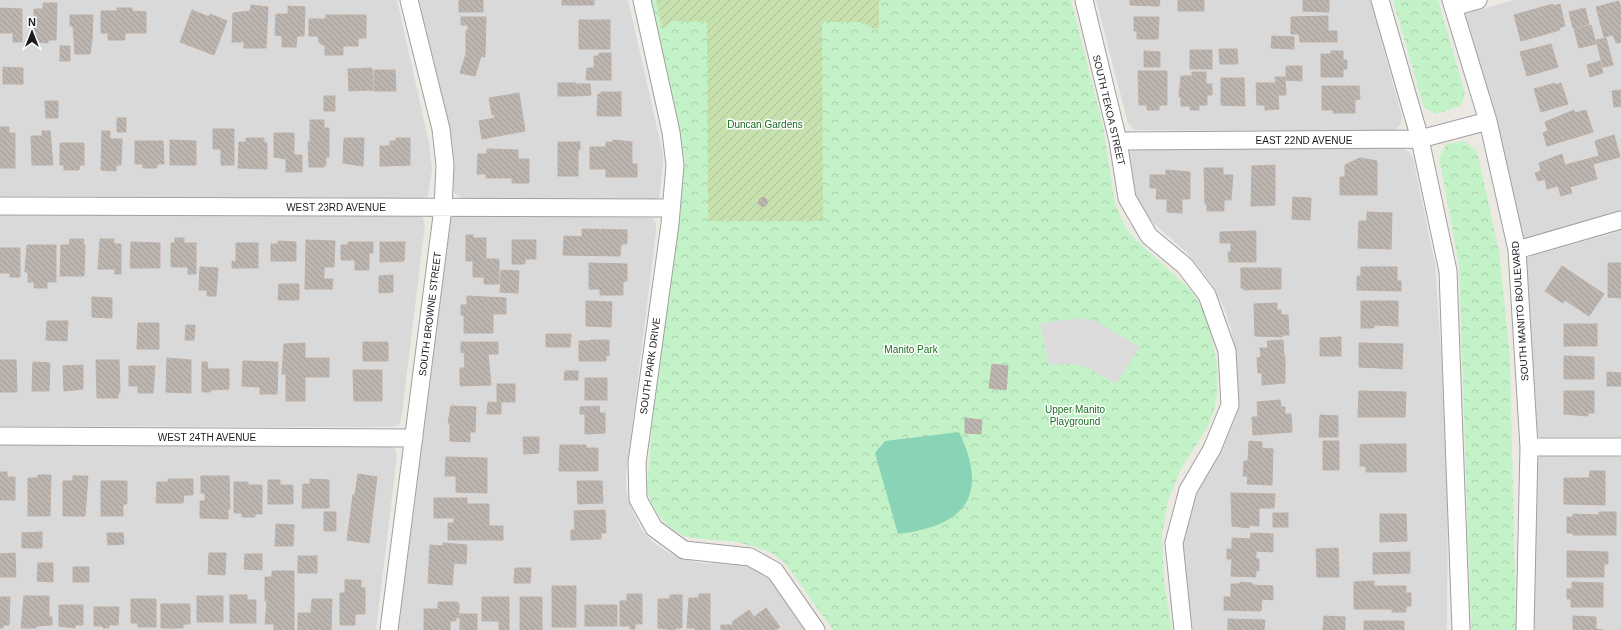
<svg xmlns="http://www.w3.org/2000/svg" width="1621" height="630" viewBox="0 0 1621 630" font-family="Arial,sans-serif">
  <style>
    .residential { fill: #dad9d9 }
    .park { fill: url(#park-crowns) }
    .garden { fill: url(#garden-furrows) }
    .pitch { fill: #89d3b6 }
    .parking { fill: #dcdcdc }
    .building { fill: url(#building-back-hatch); stroke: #bcb0a7 }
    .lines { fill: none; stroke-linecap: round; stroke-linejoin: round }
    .minor-casing { stroke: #a0a0a0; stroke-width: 19 }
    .minor { stroke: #fff; stroke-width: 17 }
    .labels { text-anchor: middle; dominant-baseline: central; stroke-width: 3; stroke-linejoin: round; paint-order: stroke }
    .street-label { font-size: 10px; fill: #1c1c1c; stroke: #fff }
    .park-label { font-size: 10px; fill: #176d1e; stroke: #fff }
  </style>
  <defs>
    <pattern id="park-crowns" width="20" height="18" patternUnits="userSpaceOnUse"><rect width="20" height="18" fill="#c4f2c8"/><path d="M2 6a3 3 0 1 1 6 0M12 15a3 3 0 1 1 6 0" fill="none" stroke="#a8cfab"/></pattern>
    <pattern id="garden-furrows" width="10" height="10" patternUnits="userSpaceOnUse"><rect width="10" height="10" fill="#c7e1ae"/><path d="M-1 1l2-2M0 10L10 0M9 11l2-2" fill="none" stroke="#aac095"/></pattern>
    <pattern id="building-back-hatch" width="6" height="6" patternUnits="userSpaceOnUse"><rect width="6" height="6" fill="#bcb5b0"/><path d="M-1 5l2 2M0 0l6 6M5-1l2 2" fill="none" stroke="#a19b97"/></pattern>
  </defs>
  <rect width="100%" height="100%" fill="#ece9e3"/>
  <!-- residential -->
  <path class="residential" d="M0,0h397l32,143 3,27 -4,26 -5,3 -423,-3z
    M419,0h209l35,154v10l-4,34 -6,2 -188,-1 -10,-5 -4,-9 -1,-40z
    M1096,0h274l32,116 -1,8 -6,6 -5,1 -256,-1 -6,-7z
    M1514,0h107v211l-95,26 -4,-1 -58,-220 4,-3z
    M1402,148l8,5 3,5 22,106 13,189 -1,177h-254l-10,-67v-24l7,-41 47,-104 -2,-46 -4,-20 -9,-25 -11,-20 -24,-30 -38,-34 -14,-20 -8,-42 5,-7 7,-1z
    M0,212l422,4 3,9 -24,196 -3,4 -6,2 -392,-1z
    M455,215l198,3 3,6v8l-30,243v15l5,17 10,22 12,13 16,11 16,7 16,3 46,2 14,7 9,7 37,51h-412l54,-412z
    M1621,231v206h-80l-5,-2 -12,-174 6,-5z
    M0,443l389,3 4,1 2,2 2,7 -21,174h-376z
    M1544,456l77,1v173h-89l3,-169 4,-4z"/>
  <!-- park -->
  <path class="park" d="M649,0h422l32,126 12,78 9,21 10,13 58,53 10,18 8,22 7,31v32l-3,17 -7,17 -26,41 -13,32 -6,33 2,47 8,49h-339l-48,-67 -15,-11 -32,-10 -45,-4 -9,-2 -14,-9 -11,-11 -8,-14 -4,-14 6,-75 32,-253z
    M1393,0h45l27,93 -4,13 -25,8 -12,-6z
    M1464,141l13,10 22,100 11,105 6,274h-45l-12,-366 -20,-106 7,-14z"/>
  <!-- garden -->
  <path class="garden" d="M656,0h223v29l-7,-1 -9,-6h-41l1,199h-115l-1,-199 -34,-1 -11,8z"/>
  <!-- pitch -->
  <path class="pitch" d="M959,432c31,65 5,94 -61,102l-23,-81 10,-12z"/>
  <!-- parking -->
  <path class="parking" d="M1076,318l18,2 46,27 -24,37 -32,-18 -10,-2 -25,1 -9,-41z"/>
  <!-- building -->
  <path class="building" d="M459,0h24v12h-24z
    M562,0h32v5h-32z
    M1130,0h30l-1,6 -29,-1z
    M1178,0h26v11h-26z
    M1303,0h26v12l-26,-1z
    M1619,1l2,8v33l-5,1 -3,-8 -9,2 -8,-30z
    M43,3h14l-1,37h-8v3l-14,-1v-33h9z
    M1553,4v2l7,-2 5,22 -6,2 1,2 -39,11 -7,-26z
    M251,5l17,2 -2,41h-22v-6h-12l1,-29 17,-2z
    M288,6l17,1 -1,29h-7l-1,11h-14v-11l-7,-1 1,-21h12z
    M0,8l22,1v33h-9v-9h-13z
    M117,8h15v3l14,1v21h-21v7h-17v-7h-7v-22h16z
    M1585,8l4,16 -16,4 -4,-16z
    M192,10l17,7 1,-3 17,7 -13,34 -34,-13z
    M70,15h23l-1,25 -2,14h-15l-2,-28h-3z
    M326,15h40v23h-8v8h-15v9h-18v-10h-3l-3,-3 -1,-6h-9v-17h17z
    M1328,16v15h9v11h-37l-1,-8h-8v-17z
    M461,17h25l-1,40 -4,-1 -6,20 -15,-3 6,-19v-24h2v-5h-7z
    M1134,17h25l-1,22h-21v-8h-3z
    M579,20h31v29h-31z
    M1591,25l5,19 -17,4 -5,-19z
    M1272,36l22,1v12l-23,-1z
    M1606,38l7,27 -10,2 -7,-27z
    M1551,44l7,23 -31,9 -7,-24z
    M60,46h10v15h-10z
    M1219,49h18l1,15h-18z
    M1190,50h22v19h-22z
    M1144,51l16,1v15h-16z
    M1331,51h12v9h4v9h-4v8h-22v-23h10z
    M599,53h12v27h-25l1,-12h7v-12h5z
    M1600,61l3,12 -13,4 -3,-12z
    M1286,66h16v15l-16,-1z
    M3,67l20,1v16h-20z
    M372,68l1,22 -24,1 -1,-22z
    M374,70h21l1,21h-22z
    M1138,71h29v34h-8v5h-12v-5h-8z
    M1192,72h14v12h6v11h-5v10h-8v5h-9v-4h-9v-9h-2l2,-21h11z
    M1275,77h10l1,18h-8l1,14 -14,1v-5h-8l-1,-22h20z
    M1221,78h23l1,28 -24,-1z
    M558,83h18v13h-18z
    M1555,83v2l6,-2 7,21 -27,8 -7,-23z
    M577,84h13l1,11 -14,1z
    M1322,86h37l1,13 -5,1v13h-22v-3h-11z
    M1621,90v16l-7,1 -2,-16z
    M601,92h20v24h-24l1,-22h3z
    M519,93l6,38 -43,8 -3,-18 16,-3 -1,-4 -2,1 -3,-17z
    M324,96h11v15h-11z
    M45,101h13v17h-12z
    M1574,110l1,3 11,-3 7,22 -46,14 -4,-13 5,-2 -3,-9z
    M117,118h9v14h-9z
    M310,120h14v8h5v29h-3v7l-2,3h-15l-1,-25h2z
    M0,127h9v6h6v35h-15z
    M213,129h21v36h-13v-16h-8z
    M42,131h8l3,34h-21l-1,-29h11z
    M102,131h8v8h12l-1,26h-5v6l-15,-1z
    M274,133h20v22h8v17h-16v-13l-12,-2z
    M1614,135l6,22 -27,7 4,15 -27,8 2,6 -11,3 -3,-10 -11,3 -2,-10 -7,2 -3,-8 6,-2 -2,-8 23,-9 3,11 34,-9 -4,-15z
    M246,138h18v5h3v26l-29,-1 1,-26h7z
    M344,138h20l-1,28 -20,-3z
    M396,138h14v27l-30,1v-20h10v-5h6z
    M170,140l26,1v24h-26z
    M613,140l19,2v22h5v13h-31v-8h-16v-22h16v-5h7z
    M135,141h28l1,23h-7v4h-14v-4h-8z
    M558,142h22v8h-2v26h-20z
    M60,143h24v22h-4l-1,5h-15v-5h-4z
    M487,149l31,1v9h11v24h-17v-5h-26v-4h-9l1,-20h9z
    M1360,158l17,3v34h-37v-18h5v-12z
    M1275,165v40l-24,1 1,-40z
    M1204,168h19v7h10l-2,25h-7v11h-17v-7h-2z
    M1166,170l24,2v27h-8v14l-15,-1v-13h-11l1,-11h-7v-13h16z
    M1293,197l18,1 -1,22 -18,-1z
    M758.5 202a4.5 4.5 0 1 1 9 0a4.5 4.5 0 1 1-9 0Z
    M1367,212l25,1 -1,36 -33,-1 1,-27h8z
    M582,229l45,1v14h-6l-1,12 -57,-1 1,-19 18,1z
    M1256,231v31h-27l-1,-10h3v-9h-11v-11z
    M466,235h7v3h13v21h13v25h-15v-7h-11v-16h-7z
    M175,238h9v5h12v31h-8v-7h-17v-24h4z
    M70,239h14l-1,6h2l-1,31h-24l1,-31h8z
    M100,239h14v5h7v30h-6v-5h-17z
    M306,240l29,1 -1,26h-10v12h9l-1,10h-27z
    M512,240h24v19h-11v5h-13z
    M278,241l18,1v19h-25v-17h7z
    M131,242l29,1v25h-30z
    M348,242h25v11h-4v17h-14v-10h-14v-15h7z
    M380,242h25l-1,19 -24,1z
    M236,243h22v25h-26v-7l4,1z
    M27,245h29v37h-9v6h-13v-6h-6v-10h-3z
    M0,248h20v29h-10v-4h-10z
    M589,263l38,1v17h-4v14h-23v-6h-11z
    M1608,263h13v35l-13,-1z
    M1562,266l42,28 -15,22 -24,-16 -2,3 -18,-12z
    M200,267l18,1 -2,28h-9v-6h-8z
    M1361,267h36v14h4v10l-44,-1v-14h4z
    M1241,268h40v21l-37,1v-2h-3z
    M501,270l18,1 -1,22 -18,-1z
    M393,275v17l-14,1v-17z
    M279,284h20v16h-21z
    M467,296l39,2v16h-13v19h-29v-18h-3v-10h6z
    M92,297l20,1v20l-20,-1z
    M586,301l26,1 -1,25 -25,-1z
    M1361,301h37v25l-24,-1v3h-13z
    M1277,303v7h4v5h7l1,20h-7v2l-27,-1 -1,-32z
    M47,321h21l-1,20 -21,-1z
    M138,323h21v26h-22z
    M1564,324h33v22h-33z
    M186,325h9l-1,15h-9z
    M546,334h25l-1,13h-24z
    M1341,337v19h-21v-18z
    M590,340h19v16l-3,-1v6h-27v-20h11z
    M1283,340l1,16h1v27l-23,2v-12h-4l-1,-15 4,-1 -1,-9h8l-1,-7z
    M363,342h25v19h-25z
    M461,342h37v12h-10l3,31 -31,1v-18h5l-1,-16 -3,1z
    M305,343v15h24v19h-24v24h-19v-27h-4l2,-30z
    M1359,343l44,1 -1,25 -43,-2z
    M1564,356l30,1v22h-30z
    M167,358l24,2v33l-25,-1z
    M0,360h16l1,32h-17z
    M96,360h23l1,33h-2v5h-21z
    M243,361l35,1 -1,32h-17v-7l-18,-1z
    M33,362l17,1 -1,28h-17z
    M202,362h5l1,7h21v20l-19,1v2h-8z
    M992,364l16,2 -2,24 -17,-2z
    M83,365v24l-19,2 -1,-25z
    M129,366h26l-2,27h-15v-7h-9z
    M353,370h29v31h-28z
    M565,371h13v9h-14z
    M1607,372l14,1v13h-14z
    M585,378h22v22h-22z
    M497,384h18v18h-18z
    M1359,391l47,1 -1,25h-47z
    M1564,391h30v22h-6v3l-24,-2z
    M1280,400l1,7h4v7h6l1,18 -39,3 -1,-18h6l-1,-15z
    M488,402l13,1v11h-14z
    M451,406l25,1 -1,25h-5v10l-20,-1v-18h-2z
    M599,406l1,7h5v20l-20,1v-20h-5v-7z
    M1320,415l18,1v21h-19z
    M965,418l17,2 -1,14 -16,-1z
    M523,437h16v16l-15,1z
    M1249,441l13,1v6l11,1 -1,36 -25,-1 1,-8h-5l1,-15h4z
    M1323,441h16v29h-16z
    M1372,444h34v28h-40v-6h-6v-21z
    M560,445h26v3h12v23h-39z
    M446,457l41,1v35l-31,-1v-16h-11z
    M1590,471h15v34l-41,-1v-26h25z
    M0,472h7v5h8v23h-15z
    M358,474l19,3 -8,66 -22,-3 6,-45h2z
    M38,475h13l-1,41h-22v-38h10z
    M73,476h15l-3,40h-22v-35h10z
    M201,476h28l1,33h-2v10l-28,-1v-17h5v-8h-4z
    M168,479h25v16h-9l-1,8h-27l1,-21h11z
    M310,479l19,1v28h-27l1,-24h7z
    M268,480h12v5h13v19h-25z
    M101,481h26v23h-4v12h-22z
    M577,481h25l1,22 -25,1z
    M234,482h14v3h14v29h-7v3h-13v-4h-8z
    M1231,493l44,1 -1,14h-15v18l-10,-1v3l-17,-2z
    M434,498h33v6h22v22h14v14h-55v-17h6v-5h-20z
    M605,510l1,23h-5v6l-30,1v-10h4l-1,-19z
    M324,512h12v19h-12z
    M1599,512h17v23h-43v-2h-6v-16h6v-3l26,1z
    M1273,513h15v14h-15z
    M1380,514h26l1,27 -27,1z
    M276,524l18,1 -1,21h-18z
    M42,532v16h-20v-15z
    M107,533h16l1,11 -16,1z
    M1251,533l22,1v18l-17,-1v8h3v12l-3,-1v7l-25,-1 1,-17h-5v-10h5v-11l18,1z
    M443,543l24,2 -1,19 -12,-1 -2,22 -24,-2 2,-38 13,1z
    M1338,548l1,29h-22l-1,-28z
    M1567,551l41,1v12h-4v13h-37z
    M1410,552v21l-37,1v-21z
    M15,553l1,24h-16v-23z
    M209,553h17l-1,22 -17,-1z
    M245,554h17v16l-18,-1z
    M298,556h19v17h-19z
    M38,563h15v19l-16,-1z
    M73,567h16v15h-16z
    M515,568h16l-1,15h-16z
    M272,571h22v59h-20v-6h-9l2,-23h-2v-24h7z
    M345,580h16v8h4v26h-10v11h-15v-32h5z
    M1374,581v5h32v7h5v13h-5v6h-14v-3h-38v-27z
    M1240,582l12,1v2l21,1v14l-11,-1 -1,12 -37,-1v-13h7v-13h9z
    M1572,582l31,1v24h-32v-8h-4v-10h5z
    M552,586h24v41h-24z
    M627,594h15v30h-7v5h-5v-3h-10v-25h7z
    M699,594h11v36h-15v-2h-8l2,-30h10z
    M230,595h17v5h9v23h-26z
    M670,595h12v33h-7v2l-17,-2v-29h12z
    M24,596h25v21h3v8l-16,1v2h-15z
    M197,596h26v26h-26z
    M0,597h10l-1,28h-6v3h-3z
    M482,597h27v33h-10v-9h-17z
    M520,597h22v33h-22z
    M131,599h25v28h-18v-4h-7z
    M312,599h20l-1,31h-33v-17h13z
    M438,602h19l2,2v14l-3,-1v4h-6v9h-26v-21h14z
    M161,604h29v20h-7v4h-22z
    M59,605h24v20h-8v3l-16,-2z
    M585,605h32v21h-32z
    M94,607h25l-1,18h-9v3h-6v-2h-9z
    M766,608l14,19 -5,3h-54v-5h13l-2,-3 17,-12 5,7z
    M460,614h17v16h-17z
    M1324,616l21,1v13h-22z
    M1573,616l23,1v12l7,1h-30z
    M1228,619l37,1 -1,10h-36z
    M1364,621h40v9h-40z"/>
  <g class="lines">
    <!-- minor casing -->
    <g class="minor-casing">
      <path id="minor" d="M642,0l29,132 4,33 -5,59 -33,239 1,36 16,29 30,22 66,7 25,14 41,59
        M1084,0l34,141 9,57 22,38 36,30 22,29 20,56 3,54 -18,44 -24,41 -14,53 9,87
        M1380,0l40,139 28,132 13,359
        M1451,0l37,121 29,129 12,197 -4,183
        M1453,7l25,-7
        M1118,141l302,-2 68,-18
        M0,206l671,2
        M1517,250l104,-30
        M0,436l414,2
        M1529,447h92
        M389,630l54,-422 2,-43 -4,-36 -32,-129"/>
    </g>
    <!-- minor -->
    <use href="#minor" class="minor"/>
  </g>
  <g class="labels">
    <!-- street labels -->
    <g class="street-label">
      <text transform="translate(1109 110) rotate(77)">SOUTH TEKOA STREET</text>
      <text x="1304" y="140">EAST 22ND AVENUE</text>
      <text x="336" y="207">WEST 23RD AVENUE</text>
      <text transform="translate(1520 311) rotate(-94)">SOUTH MANITO BOULEVARD</text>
      <text transform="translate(430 314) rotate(-83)">SOUTH BROWNE STREET</text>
      <text transform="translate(650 366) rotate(-82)">SOUTH PARK DRIVE</text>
      <text x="207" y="437">WEST 24TH AVENUE</text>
    </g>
    <!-- park labels -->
    <g class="park-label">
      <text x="765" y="124">Duncan Gardens</text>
      <text x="911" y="349">Manito Park</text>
      <text x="1075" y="409">Upper Manito<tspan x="1075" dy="12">Playground</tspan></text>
    </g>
  </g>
  <!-- north arrow -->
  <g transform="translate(32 32)" stroke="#ffffff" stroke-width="3" paint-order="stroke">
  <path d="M0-3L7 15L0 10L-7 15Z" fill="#1c1c1c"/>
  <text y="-6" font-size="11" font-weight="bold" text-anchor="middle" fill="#1c1c1c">N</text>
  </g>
</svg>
